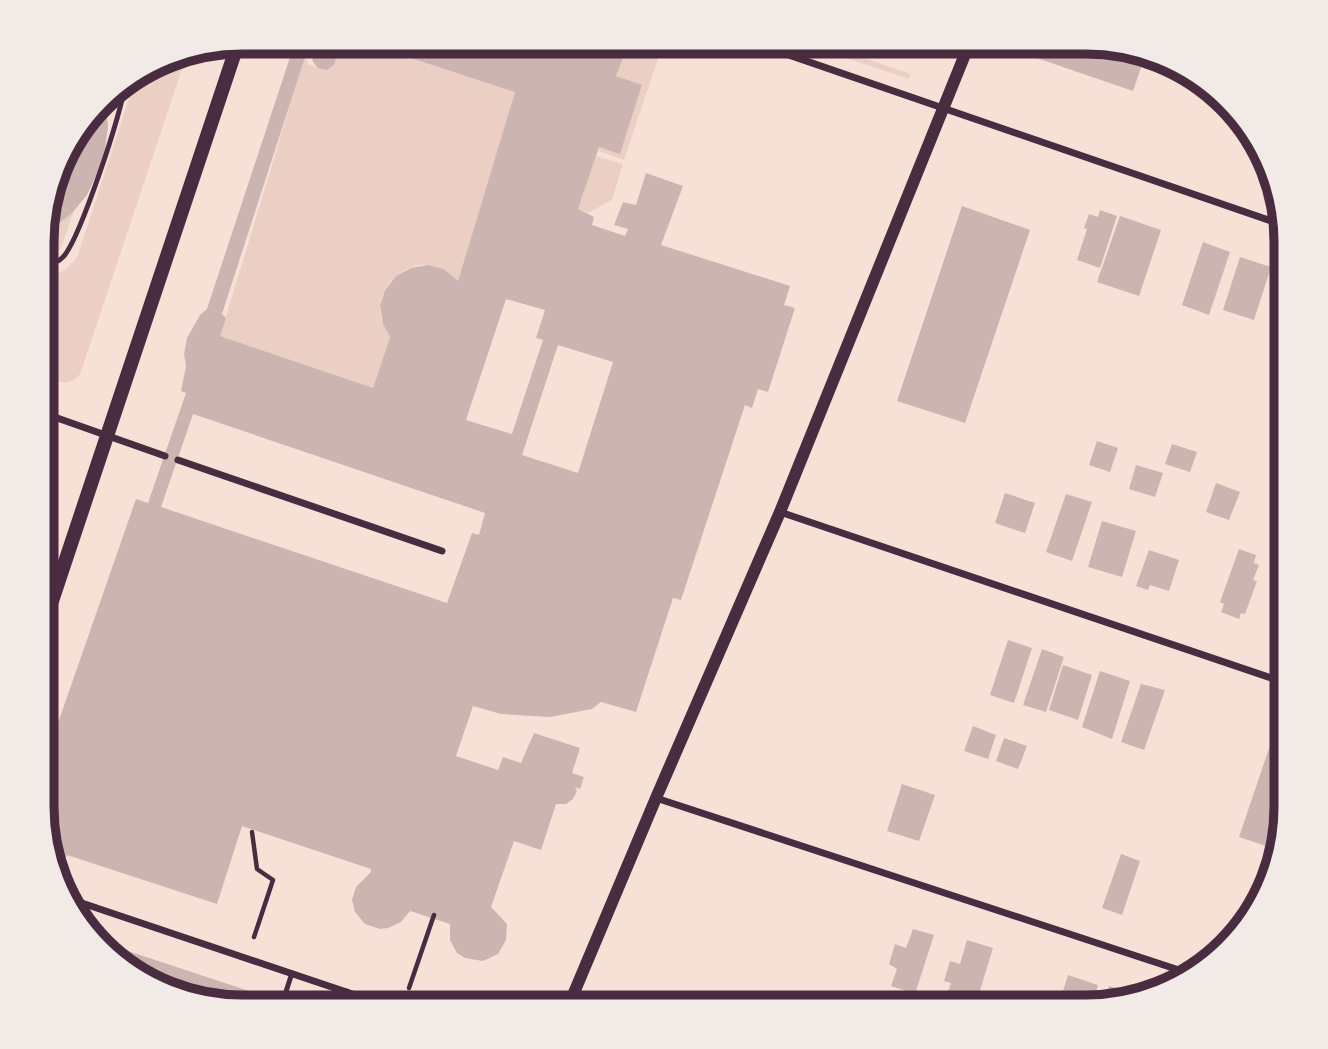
<svg xmlns="http://www.w3.org/2000/svg" width="1328" height="1049" viewBox="0 0 1328 1049" font-family="Signika,sans-serif">
  <style>
    .green { fill: #ebcfc5 }
    .building { fill: #ccb4b1; fill-rule: evenodd }
    .lines { fill: none; stroke-linecap: round; stroke-linejoin: round }
    .path { stroke: #4a2c40; stroke-width: 4.5 }
    .service { stroke: #4a2c40; stroke-width: 5 }
    .minor { stroke: #4a2c40; stroke-width: 7 }
    .tertiary { stroke: #4a2c40; stroke-width: 12 }
    .secondary { stroke: #4a2c40; stroke-width: 14 }
    .rim { fill: none; stroke: #4a2c40; stroke-width: 9 }
  </style>
  <rect width="100%" height="100%" fill="#f7e1d7"/>
  <!-- green -->
  <path class="green" d="M342,42h17l156,50 -57,189c-9,-4 -21,-14 -30,-16 -22,-3 -47,20 -48,40 -1,12 5,23 10,32l-17,51 -153,-52 85,-280 4,9 18,5 7,-5z
    M584,42h52l25,8 -37,110 -26,-9 1,-4 21,6 22,-67 -26,-10 6,-18z
    M806,42h11l94,32 -2,5 -102,-34z
    M188,51l-108,323c-10,13 -23,8 -37,3l1,-100c16,-2 25,-8 34,-22l58,-178 42,-24z
    M115,89l-53,156 -6,8h-12v-37l25,-73z
    M596,156l27,8 -11,36 -24,13 -10,-4z"/>
  <!-- building -->
  <path class="building" d="M295,42h15l-88,272 4,4 -6,18 153,52 17,-51 -7,-13 -3,-19 5,-15 11,-14 15,-8 17,-3 16,4 14,12 57,-189 -154,-50h217l45,16 -7,18 26,9 -22,69 -21,-7 -21,62 16,8 -2,8 33,11 3,-7 -14,-4 9,-23 13,3 10,-32 37,13 -22,59 129,41 -6,19 11,3 -27,84 -10,-3 -6,19 -7,-3 -64,195 -8,-2 -37,114 -35,-10 -9,7 -42,8 -49,-3 -28,-8 -17,50 42,14 5,-13 18,6 13,-30 46,15 -8,25 12,4 -4,12 -5,-2 2,4 -4,8 -7,5h-10l-15,46 -27,-9 -23,66 16,17 -1,16 -8,14 -15,7 -18,-3 -8,-5 -7,-13v-16l-40,-13 -9,11 -13,6 -8,1 -15,-5 -10,-12 -3,-12 4,-13 15,-15v-3l-129,-43 -25,78 -150,-49 -8,25 -8,-26 2,-4 -3,-1 -8,-29 1,-54 93,-267 12,4 38,-110 -5,-2 5,-25 -2,-12 3,-16 13,-23 7,-6zM506,299l39,11 -9,28 7,2 -31,94 -46,-14zM558,345l55,17 -35,111 -56,-18zM193,414l292,99 -6,22 -7,-2 -25,70 -286,-96z
    M315,42h27l-8,23 -7,5 -9,-2 -5,-6 -2,-9z
    M1028,42h70l48,11 -13,38 -108,-37z
    M105,99l3,27 -3,23 -7,22 -11,24 -15,18 -28,22v-19l25,-73z
    M962,206l68,24 -65,193 -68,-22z
    M1100,210l17,6 -17,52 -23,-8 10,-31 -3,-1 5,-14 9,3z
    M1120,216l41,14 -22,66 -42,-14z
    M1203,242l27,10 -21,63 -27,-10z
    M1240,257l31,10 -17,53 -31,-10z
    M1097,441l21,7 -8,24 -21,-7z
    M1172,444l25,8 -7,20 -25,-8z
    M43,460l6,2 -5,15 -1,-1z
    M1136,465l27,8 -8,24 -26,-8z
    M1216,483l24,9 -11,28 -23,-8z
    M1005,493l30,10 -10,30 -30,-10z
    M1066,494l26,8 -20,59 -26,-9z
    M1102,521l34,10 -14,46 -34,-10z
    M1239,549l17,6 -2,8 5,2 -6,15 4,1 -12,33 -4,-1 -2,6 -18,-7 3,-8 -4,-2z
    M1149,550l30,10 -10,31 -19,-6 -2,5 -12,-4z
    M1008,640l24,8 -18,55 -24,-8z
    M1042,649l22,8 -18,55 -23,-7z
    M1063,665l29,10 -14,45 -29,-10z
    M1100,671l30,10 -18,58 -30,-12z
    M1141,684l24,6 -21,60 -23,-8z
    M1280,716l6,2v99l-11,32 -36,-12z
    M973,726l23,9 -8,24 -24,-8z
    M1004,738l23,8 -9,23 -22,-8z
    M902,784l33,11 -16,46 -32,-10z
    M1121,854l19,7 -18,54 -20,-7z
    M913,929l21,6 -19,59 -24,-8 6,-17 -8,-5 6,-20 11,4z
    M967,940l26,8 -18,59h-20l-11,-4 7,-20 -7,-2 6,-20 10,3z
    M98,941l154,51 -5,15h-17l-64,-15 -56,-35z
    M1068,975l30,10 -6,21 -34,1z
    M1109,986l32,10 -37,7z
    M653,996l31,10v1h-35z"/>
  <g class="lines">
    <!-- path -->
    <path class="path" d="M252,832l5,37 16,11 -19,57
      M409,988l25,-73"/>
    <!-- service -->
    <path class="service" d="M44,265c7,-1 14,-2 19,-8 16,-16 61,-150 62,-174
      M281,1007l11,-34
      M340,1007l7,-16"/>
    <!-- minor -->
    <path class="minor" d="M751,42l532,183
      M43,413l122,43
      M178,460l264,91
      M780,512l506,171
      M656,798l532,175
      M64,897l327,110"/>
    <!-- tertiary -->
    <path class="tertiary" d="M568,1007l88,-209 124,-286 190,-470"/>
    <!-- secondary -->
    <path class="secondary" d="M43,628l195,-585"/>
  </g>
  <!-- crop -->
  <path d="M0 0H1328V1049H0ZM242 54H1086A188 188 0 0 1 1274 242V807A188 188 0 0 1 1086 995H242A188 188 0 0 1 54 807V242A188 188 0 0 1 242 54Z" fill="#f1eae7" fill-rule="evenodd"/>
  <path class="rim" d="M242 54H1086A188 188 0 0 1 1274 242V807A188 188 0 0 1 1086 995H242A188 188 0 0 1 54 807V242A188 188 0 0 1 242 54Z"/>
</svg>
